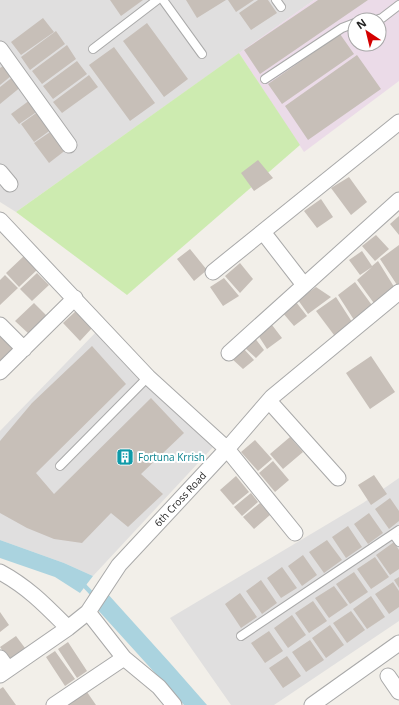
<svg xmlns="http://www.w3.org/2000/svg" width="399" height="705" viewBox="0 0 399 705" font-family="'Open Sans',sans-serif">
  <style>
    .residential { fill: #e0dfdf }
    .industrial { fill: #ebdbe8; fill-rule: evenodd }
    .grass { fill: #cdebb0 }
    .water { fill: #aad3df }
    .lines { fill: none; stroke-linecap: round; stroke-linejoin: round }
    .stream { stroke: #aad3df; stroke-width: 4.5 }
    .building { fill: #c7bfb8 }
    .lane-casing { stroke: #a9a9a9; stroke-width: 10 }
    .street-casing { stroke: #a9a9a9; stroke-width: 17 }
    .lane { stroke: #fff; stroke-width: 8 }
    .street { stroke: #fff; stroke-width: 15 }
    .labels { text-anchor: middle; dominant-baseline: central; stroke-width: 4; stroke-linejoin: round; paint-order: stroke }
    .culture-label { font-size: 10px; fill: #0d838f; stroke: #fff; text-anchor: start }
    .street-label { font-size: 10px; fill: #222; stroke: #fff }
  </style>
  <rect width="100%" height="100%" fill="#f2efe9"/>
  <!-- residential -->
  <path class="residential" d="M0,0h314l-298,212 -16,-10z
    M97,331l116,116 -120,129 -29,-13 -64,-23v-109z
    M399,478v143l-125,84h-43l-61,-87 193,-115z"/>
  <!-- industrial -->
  <path class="industrial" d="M314,0h85v81l-95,71 -65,-99zM355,20h24v24h-24z"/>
  <!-- grass -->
  <path class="grass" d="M239,53l61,92 -173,150 -111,-83z"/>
  <!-- water -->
  <path class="water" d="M0,540l64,23 29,13 -13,17 -25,-16 -55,-19z
    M106,592l65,72 36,41h-23l-87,-96z"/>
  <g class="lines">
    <!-- stream -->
    <path class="stream" d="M81,582l14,15"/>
  </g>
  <!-- building -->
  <path class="building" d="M110,0h33l-22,16z
    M186,0h40l-29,18z
    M228,0h26l-18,12z
    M258,0h10l9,13 -26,17 -12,-17z
    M318,0h50l-108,74 -16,-24z
    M43,18l11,14 -33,23 -10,-13z
    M147,23l41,56 -24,18 -41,-56z
    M56,31l9,13 -35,26 -9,-13z
    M340,34l14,20 -72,50 -14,-20z
    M67,45l9,14 -34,25 -10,-13z
    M114,47l41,56 -25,18 -41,-56z
    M357,55l24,34 -73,51 -23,-34z
    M77,61l10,13 -34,25 -10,-13z
    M3,66l8,10 -11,9v-17z
    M89,75l9,12 -36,26 -9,-11z
    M14,76l8,10 -22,18v-17z
    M30,100l8,11 -19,13 -8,-10z
    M39,111l13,18 -18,13 -13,-18z
    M53,130l14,19 -18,14 -15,-20z
    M258,160l15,18 -19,13 -13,-18z
    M349,177l18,25 -16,13 -20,-27z
    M321,199l12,18 -16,11 -13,-17z
    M399,216v19l-9,-11z
    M376,235l13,14 -14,12 -13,-15z
    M399,245v43l-19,-29z
    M190,249l17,21 -13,11 -17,-22z
    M362,251l10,15 6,-5 18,29 -20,16 -19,-26 15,-13 -12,8 -11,-15z
    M25,255l13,14 -19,18 -13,-14z
    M240,263l13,16 -13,14 -15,-17z
    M37,273l12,12 -17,16 -12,-12z
    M5,275l13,13 -18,17v-25z
    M224,278l15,18 -16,10 -13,-19z
    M355,282l19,26 -18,15 -18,-28z
    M316,287l15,10 -23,17 -10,-14z
    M336,297l18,28 -17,14 -21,-28z
    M296,302l11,14 -13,10 -12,-14z
    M34,303l13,13 -18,18 -14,-13z
    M77,310l16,17 -13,14 -17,-18z
    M272,325l10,13 -15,11 -9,-14z
    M0,331l15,16 -15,15z
    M254,337l10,13 -8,8 -12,-11z
    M92,346l34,38 -90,89 18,21 97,-96 33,35 -43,41 22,20 -35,33 -17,-14 -29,30 -28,-4 -27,-11 -27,-15v-72l32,-38z
    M242,347l12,13 -11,9 -12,-11z
    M371,356l24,36 -25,17 -24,-36z
    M290,437l13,15 -20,17 -13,-15z
    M255,440l17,19 -14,12 -17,-19z
    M273,461l16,19 -14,12 -16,-19z
    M374,475l13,19 -16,11 -13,-20z
    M236,476l13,16 -16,13 -13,-15z
    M251,493l7,9 -16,14 -8,-9z
    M390,498l9,13v10l-10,8 -14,-20z
    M260,503l10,12 -16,14 -11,-12z
    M369,513l14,20 -15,11 -14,-20z
    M348,526l14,21 -16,11 -14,-21z
    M327,540l15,20 -18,13 -15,-21z
    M394,542l5,8v19l-9,6 -14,-20z
    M303,555l14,20 -15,11 -14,-20z
    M375,557l14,20 -18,12 -14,-20z
    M282,567l15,21 -16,10 -14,-20z
    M354,572l14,20 -18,12 -14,-20z
    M399,577v11l-5,-8z
    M261,580l16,23 -15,11 -16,-23z
    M393,582l6,9v16l-10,7 -14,-20z
    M334,586l14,19 -19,13 -14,-20z
    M240,593l17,24 -16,11 -16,-24z
    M371,596l14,21 -18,12 -14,-20z
    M313,601l14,20 -18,12 -14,-20z
    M351,611l14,19 -18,13 -14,-20z
    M0,612l9,13 -9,7z
    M292,615l14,20 -18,13 -14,-20z
    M330,625l14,20 -18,13 -14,-20z
    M269,631l14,20 -18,12 -14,-20z
    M16,636l9,12 -16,12 -9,-13z
    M310,640l14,20 -18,12 -14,-20z
    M68,642l19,29 -10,7 -19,-29z
    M55,651l20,28 -10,7 -19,-29z
    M287,656l14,20 -18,12 -14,-20z
    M3,687l13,18h-16v-16z
    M87,692l9,13h-29z"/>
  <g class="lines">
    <!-- lane casing -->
    <g class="lane-casing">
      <path id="lane" d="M163,0l39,54
        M276,0l5,7
        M376,20l6,-2 17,-13
        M93,49l64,-49
        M265,79l77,-51 13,-5
        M60,466l88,-89
        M399,530l-6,4 6,8
        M241,636l152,-102"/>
    </g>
    <!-- street casing -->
    <g class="street-casing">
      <path id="street" d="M0,49l69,96
        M0,172l10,12
        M0,220l148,157 79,72 68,84
        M263,232l41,53
        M213,272l186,-150
        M0,325l24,24
        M229,353l170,-153
        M0,372l75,-74
        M269,401l69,77
        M0,572c28,15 46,34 68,56
        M88,612l36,46 35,29 15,18
        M0,658l8,11
        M0,675l68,-47 20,-16 31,-47 108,-116 45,-52 127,-105
        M388,676l11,16
        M54,705l70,-47
        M312,705l87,-62"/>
    </g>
    <!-- lane -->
    <use href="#lane" class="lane"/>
    <!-- street -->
    <use href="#street" class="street"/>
  </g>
  <!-- icons -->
  <defs>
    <g id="building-square" transform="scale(0.9)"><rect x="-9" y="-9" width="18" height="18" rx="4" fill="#0f9aa8" stroke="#fff"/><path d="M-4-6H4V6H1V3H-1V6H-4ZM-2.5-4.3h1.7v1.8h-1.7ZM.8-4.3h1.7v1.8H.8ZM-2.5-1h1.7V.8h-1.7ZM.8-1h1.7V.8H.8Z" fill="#fff"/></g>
  </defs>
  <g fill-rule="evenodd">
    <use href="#building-square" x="125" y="457"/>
  </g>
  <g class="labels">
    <!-- culture labels -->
    <g class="culture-label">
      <text x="138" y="457">Fortuna Krrish</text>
    </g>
    <!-- street labels -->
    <g class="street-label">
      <text transform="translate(180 499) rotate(-47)">6th Cross Road</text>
    </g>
  </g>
  <!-- north arrow -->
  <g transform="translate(367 32) rotate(325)"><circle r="19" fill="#ffffff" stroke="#a7a7a7"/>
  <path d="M0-3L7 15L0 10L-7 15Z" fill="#d40000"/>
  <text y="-6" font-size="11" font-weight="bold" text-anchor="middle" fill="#222222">N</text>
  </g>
</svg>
